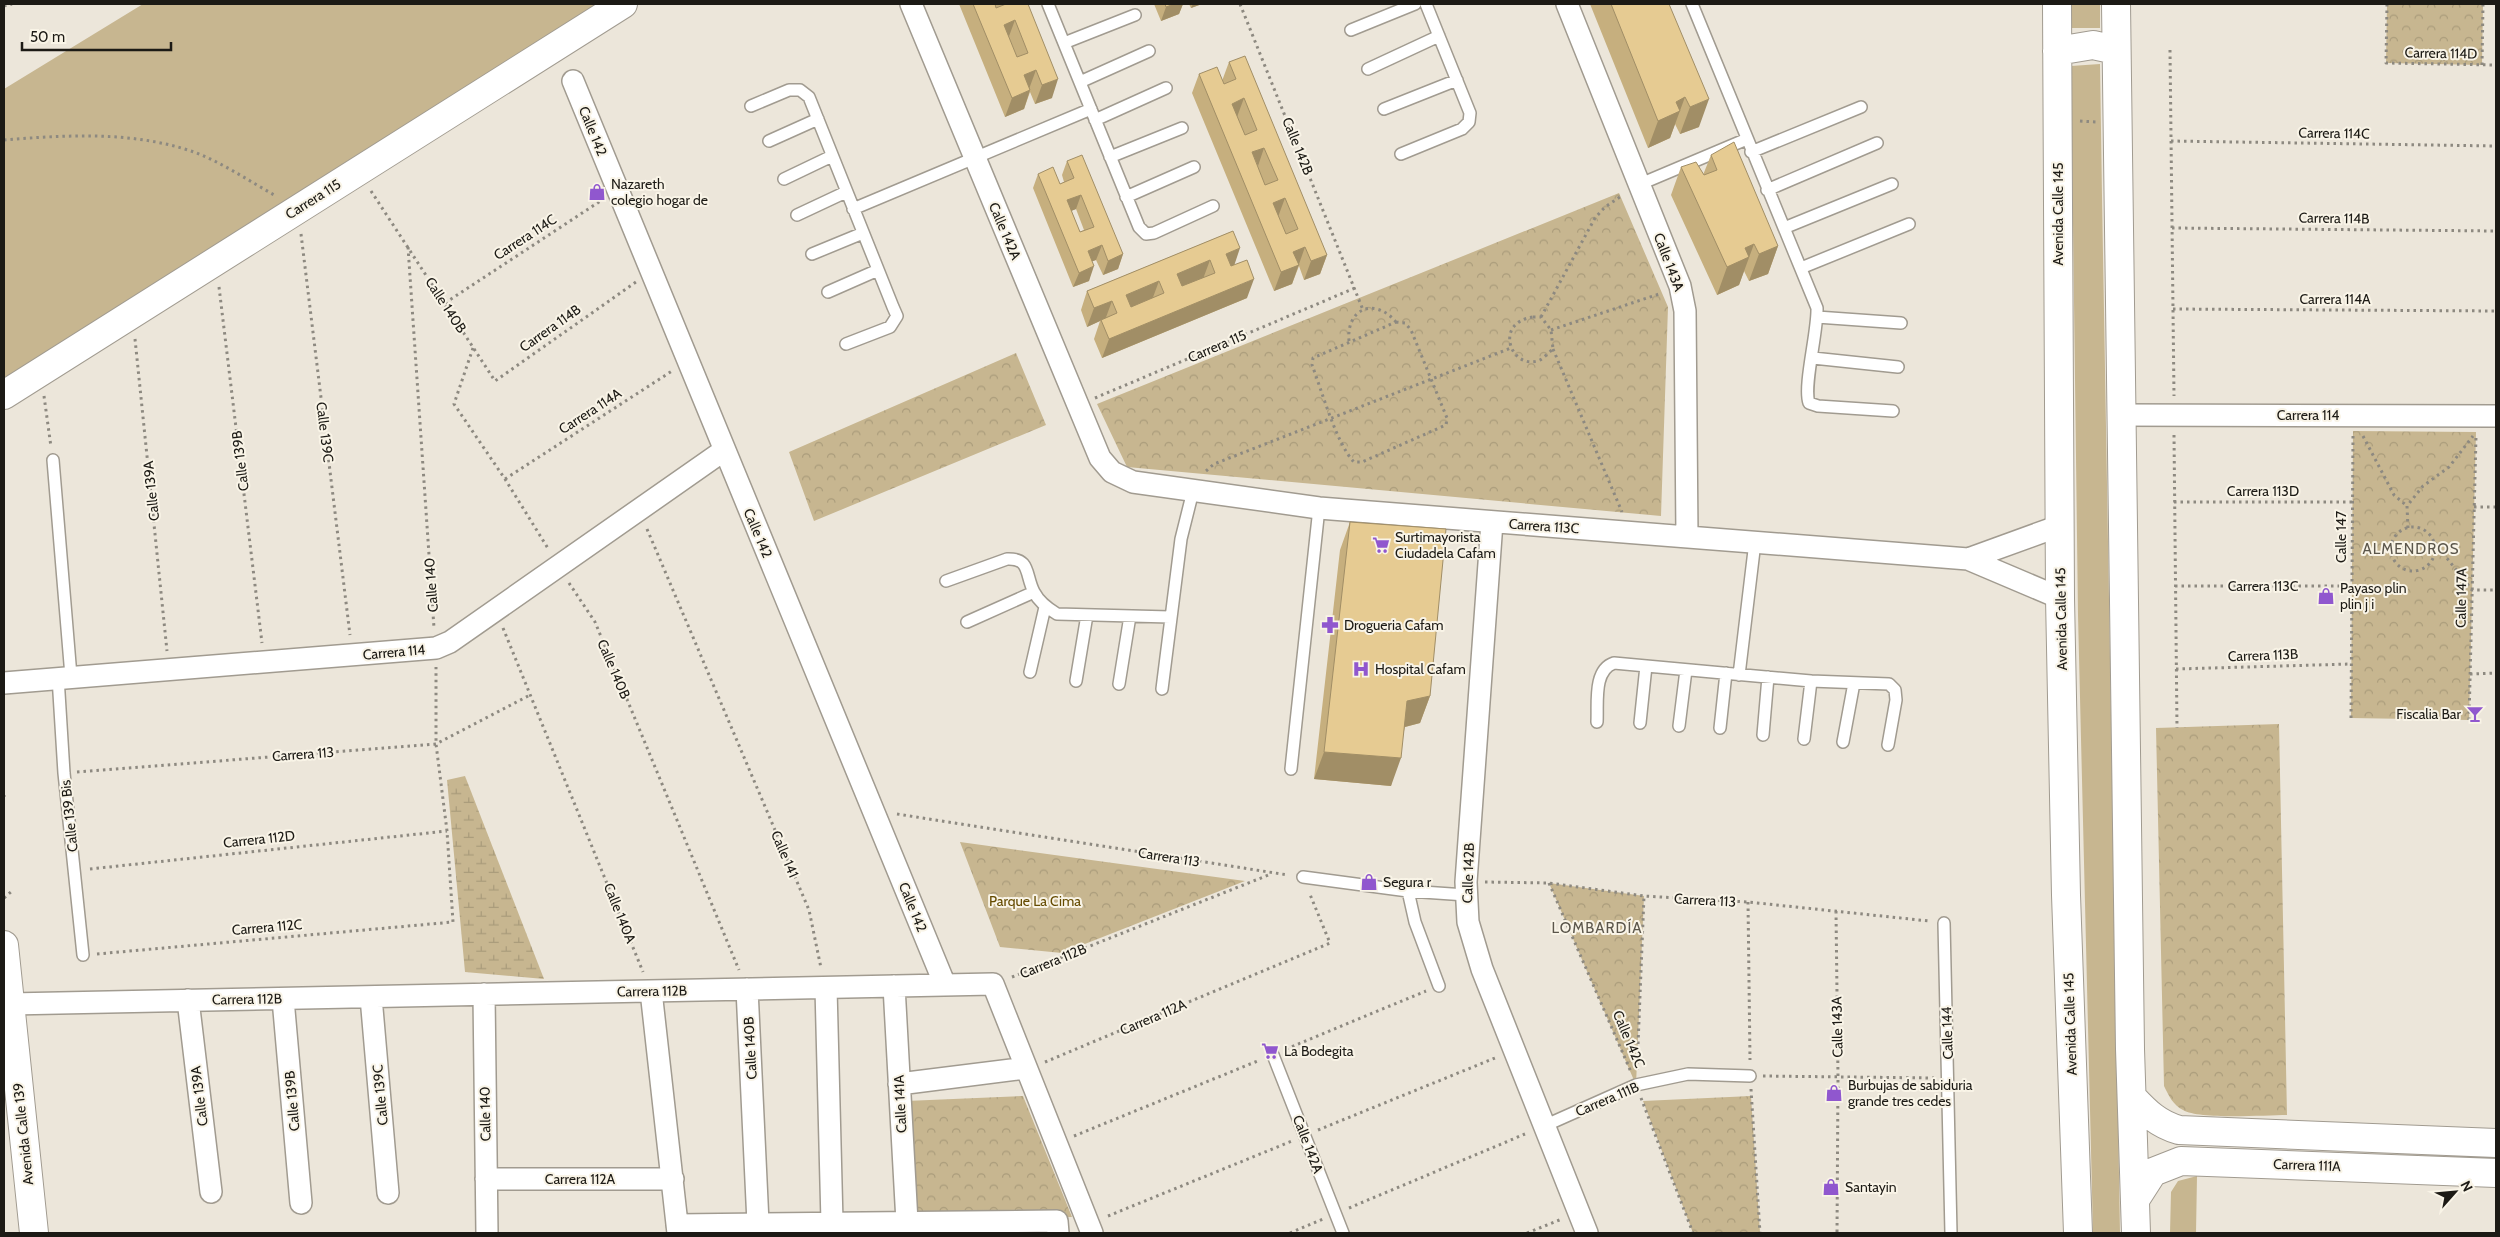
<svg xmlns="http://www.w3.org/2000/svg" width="2500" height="1237" viewBox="0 0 2500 1237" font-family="Cabin,sans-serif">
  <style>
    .green { fill: #c7b690 }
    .wetland { fill: url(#wetland-marsh) }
    .park { fill: url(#park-crowns) }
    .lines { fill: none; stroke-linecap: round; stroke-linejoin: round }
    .lane-casing { stroke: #a19b90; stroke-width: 14 }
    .street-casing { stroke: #a19b90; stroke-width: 24 }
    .secondary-casing { stroke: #a19b90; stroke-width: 30 }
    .path { stroke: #8d8980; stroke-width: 3; stroke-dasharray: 2.5 4; stroke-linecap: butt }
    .lane { stroke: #fff; stroke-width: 11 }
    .street { stroke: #fff; stroke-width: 21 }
    .secondary { stroke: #fff; stroke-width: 28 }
    .wall { fill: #c6af7e; fill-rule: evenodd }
    .shaded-wall { fill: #a18e66 }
    .building { fill: #e6cb92; stroke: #a18e66; fill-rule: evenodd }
    .labels { text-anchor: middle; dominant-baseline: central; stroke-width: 4; stroke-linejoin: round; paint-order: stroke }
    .street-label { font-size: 14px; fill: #1c1a15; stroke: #f9f4e7 }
    .poi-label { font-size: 14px; fill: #1c1a15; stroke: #f9f4e7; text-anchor: start }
    .park-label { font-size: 14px; fill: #654b00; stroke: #f9f4e7 }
    .neighbourhood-label { font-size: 15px; letter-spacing: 1px; fill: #5b564b; stroke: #f9f4e7 }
  </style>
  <defs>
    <pattern id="wetland-marsh" width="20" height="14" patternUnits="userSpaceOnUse" patternTransform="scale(1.25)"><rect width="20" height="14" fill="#c7b690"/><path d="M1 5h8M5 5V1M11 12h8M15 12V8" fill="none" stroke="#aa9c7b"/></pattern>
    <pattern id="park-crowns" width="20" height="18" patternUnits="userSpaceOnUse" patternTransform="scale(1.25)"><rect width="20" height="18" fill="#c7b690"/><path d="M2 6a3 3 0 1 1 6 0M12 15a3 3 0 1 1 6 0" fill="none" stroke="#aa9c7b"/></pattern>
  </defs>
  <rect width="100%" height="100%" fill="#ece6da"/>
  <!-- green -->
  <path class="green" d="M143,4h458l-244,151 -353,226v-292z
    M2067,4h33v24h-33z
    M2100,64l2,132 18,1037h-27l-15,-618 -7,-549z
    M2197,1176l-1,57h-26l1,-41 7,-11z"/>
  <!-- wetland -->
  <path class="wetland" d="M465,776l79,203 -79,-7 -18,-192z"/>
  <!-- park -->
  <path class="park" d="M2387,4h96l-1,61 -96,-2z
    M1619,193l49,114 -7,209 -534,-49 -30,-63z
    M1016,353l30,72 -232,96 -25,-69z
    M2353,431l123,1 -7,288 -118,-2z
    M2279,724l8,391c-23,0 -87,5 -104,-5 -10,-5 -14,-14 -19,-24l-8,-358z
    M960,842l285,39 -183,72 -62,-6z
    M1549,883l95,13 -8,189z
    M1023,1096l49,121 -156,3 -10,-119z
    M1751,1096l9,137h-67l-50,-132z"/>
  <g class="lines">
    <!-- lane casing -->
    <g class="lane-casing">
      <path id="lane" d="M1048,4l91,223 7,7 8,-1 59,-27
        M1692,4l125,304c1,23 -14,78 -8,95l9,3 75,5
        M1351,30l64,-26
        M1064,43l71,-28
        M1368,69l71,-33
        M1080,82l69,-31
        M751,106l38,-16h11l9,7 84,210 4,9 -7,11 -44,17
        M1384,109l73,-29
        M1095,120l71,-32
        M769,141l49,-22
        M1751,152l110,-45
        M1401,154l61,-25 7,-7 1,-9 -44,-109
        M1110,157l72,-29
        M784,179l48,-23
        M1638,185l109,-46
        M1767,190l110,-47
        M1126,197l68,-30
        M853,209l238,-100
        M797,215l49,-23
        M1784,228l108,-44
        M812,254l51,-21
        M1801,268l108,-44
        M828,292l50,-22
        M1817,317l84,6
        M1813,358l85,9
        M53,460l18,216
        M946,581l61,-22c24,-1 18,16 27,33 5,10 13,16 23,22l113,3
        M967,622l67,-30
        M1030,672l15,-65
        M1739,675l16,-133
        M58,677l6,96 19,182
        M1076,681l11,-66
        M1119,684l11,-68
        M1162,689l19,-150 12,-48
        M1597,722c1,-19 -4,-52 17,-59l197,18 78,3 6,6 1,10 -8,45
        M1640,723l6,-57
        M1679,726l7,-56
        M1720,728l6,-55
        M1763,735l5,-58
        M1804,739l7,-58
        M1843,742l11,-59
        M1291,769l28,-261
        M1303,877l105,14 58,4
        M1408,891l7,31 24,64
        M1944,923l7,310
        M1273,1055l70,178
        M1544,1126l92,-41 52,-11 62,2"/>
    </g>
    <!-- street casing -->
    <g class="street-casing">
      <path id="street" d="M911,4l189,454 12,14 21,10 186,26 649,51 92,39
        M1567,4l113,282 5,25 2,225
        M573,81l372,904
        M2120,415l376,1
        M1492,522l-26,360 2,40 14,47 105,264
        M1968,559l91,-33
        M4,683l432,-35 14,-6 273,-191
        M894,986l13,236
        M826,988l6,234
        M747,989l11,234
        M651,991l27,242
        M484,994l3,239
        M371,997l17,196
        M283,999l18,204
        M188,1000l23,192
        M10,1004l983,-20 99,249
        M899,1084l127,-16
        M486,1179h187
        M677,1225l380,-4 1,12"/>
    </g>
    <!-- secondary casing -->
    <g class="secondary-casing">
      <path id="secondary" d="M2057,4l3,594 6,297 12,338
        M2116,4l14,1045 6,184
        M2057,51l36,-6 23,5
        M4,395l619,-391
        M4,945l30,288
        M2132,1097c15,16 26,27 47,33l317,13
        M2135,1200l18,-28 28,-11 315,12"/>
    </g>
    <!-- path -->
    <path class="path" d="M1240,4l123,306
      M2387,4l-1,59 110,2
      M4,6l8,-2
      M2170,50l4,346
      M2482,65l1,-61
      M2080,121l16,1
      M4,140c62,-5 127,-9 187,11 29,10 58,30 85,45
      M2171,141l325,5
      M371,191l124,190 141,-99
      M2172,228l324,3
      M301,234l49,401
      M408,247l26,381
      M219,287l43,356
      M445,303l157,-103
      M2173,309l323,2
      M1533,317h8l10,13 2,19c-4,3 -9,9 -13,11 -28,12 -48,-37 -7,-43z
      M1541,317l54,-99 10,-11 18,-12
      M1396,322l9,1 6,7 36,88 -1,7 -84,37h-8c-18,-19 -32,-71 -42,-97l1,-7z
      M1551,330l111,-37
      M135,339l32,312
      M1349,341c-3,-33 26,-44 47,-19
      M473,348l-19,56 51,75 44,71
      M1553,349l69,163
      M44,396l7,51
      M1095,398l260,-110
      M2174,435l3,293
      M2363,436l31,59 13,11
      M1206,471l8,-7 297,-116
      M505,479l167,-108
      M2174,502h178
      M2474,507h22
      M2391 549a22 22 0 1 1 44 0a22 22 0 1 1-44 0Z
      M2408,528l-1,-22 16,-20 26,-19 24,-31
      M647,529l162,381 12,58
      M2435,543l37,47h24
      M569,583l26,39 144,348
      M2175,586h177
      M503,628l140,344
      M2176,669l175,-5
      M2470,674l26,-1
      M2351,718l2,-282
      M2469,720l7,-284
      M77,772l359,-28 94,-49
      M4,796l1,1
      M897,814l391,61
      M90,869l357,-38
      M1485,882l64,1 95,13 104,6 181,19
      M1549,883l82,189
      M4,898l8,-7
      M1748,902l2,158
      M1836,911l2,166 -1,156
      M97,954l356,-32 -6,-91 -11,-87v-77
      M1012,977l259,-103
      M1286,1049l140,-58
      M1045,1062l285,-119 -21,-51
      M1637,1070l7,-174
      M1763,1076l171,2
      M1751,1089l9,144
      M1641,1098l52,135
      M1318,1130l177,-72
      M1074,1136l186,-76
      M1349,1208l176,-74
      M1108,1216l184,-75
      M1290,1233l33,-14
      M1527,1233l35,-14"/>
    <!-- lane -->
    <use href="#lane" class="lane"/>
    <!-- street -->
    <use href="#street" class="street"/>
    <!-- secondary -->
    <use href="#secondary" class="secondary"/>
  </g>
  <!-- wall -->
  <path class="wall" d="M959,4h69l24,94 -17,6 -5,-12 -6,17 -19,8z
    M1154,4h29l-4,10 -18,7z
    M1189,4h13l-11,4z
    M1590,4h79l30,123 -19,7 -5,-10 -5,14 -22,10z
    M1229,62l98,193 -7,19 -16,6 -5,-14 -7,18 -18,7 -82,-198 7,-19 23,7z
    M1711,155l67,91 -10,28 -19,7 -5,-10 -5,14 -22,10 -46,-100 10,-28 22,8z
    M1067,161l56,93 -5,15 -15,6 -7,-15 -4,1 -3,20 -16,6 -40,-99 5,-14 22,10 4,-2 -2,-7zM1076,209l8,21 -4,2 -9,-21z
    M1233,231l1,34 13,33 -145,60 -8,-19 6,-18 -13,6 -6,-17 6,-19z
    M1350,522l80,174 -10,27 -15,4 -14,59 -77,-7 26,-229z"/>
  <!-- shaded-wall -->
  <path class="shaded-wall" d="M1174,4h9l-4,10 -18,7 5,-14z
    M1193,4h9l-11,4z
    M1015,20l-7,19 -4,-14z
    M1036,70l-7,19 -5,-14z
    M1058,79l-6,19 -17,6 7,-19z
    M1030,90l-6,19 -19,8 7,-19z
    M1685,97l-15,41 -22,10 10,-27 18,-19z
    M1244,98l-7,19 -5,-13z
    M1709,99l-10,28 -19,7 10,-27z
    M1264,148l-6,18 -6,-14z
    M1081,195l-5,14 -15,6 6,-15z
    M1285,198l-7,19 -5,-14z
    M1754,244l-15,41 -22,10 10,-28 18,-19z
    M1102,245l-6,15 -14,5 6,-14z
    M1778,246l-10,28 -19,7 10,-27z
    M1305,247l-13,37 -18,7 7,-19 12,-20z
    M1240,248l-6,18 -15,6 7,-18z
    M1123,254l-5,15 -15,6 5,-14z
    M1327,255l-7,19 -16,6 7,-19z
    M1210,260l-7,19 -33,14 7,-19z
    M1094,266l-5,15 -16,6 6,-14z
    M1254,279l-7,19 -145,60 7,-19z
    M1159,281l-7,19 -33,14 7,-19z
    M1112,301l-7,19h-4l-1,1 -13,6 7,-19z
    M1430,696l-10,27 -23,6 10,-28z
    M1324,752l77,6 -10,28 -77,-7z"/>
  <!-- building -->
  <path class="building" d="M973,4h22l1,4 10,-4h22l30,75 -16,6 -6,-15 -12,5 6,15 -18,8zM1015,20l13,33 -11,4 -13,-32z
    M1165,4h9l-8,3z
    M1611,4h58l40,95 -19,8 -5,-10 -9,5 4,9 -22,10z
    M1245,56l82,199 -16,6 -6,-14 -12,5 6,13 -18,7 -82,-198 18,-7 7,17 12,-5 -7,-17zM1244,98l13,32 -12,5 -13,-31zM1264,148l14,32 -13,5 -13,-33zM1285,198l13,31 -12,5 -13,-31z
    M1734,142l44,104 -19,8 -5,-10 -9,4 4,9 -22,10 -46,-100 15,-5 8,13 13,-5 -6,-15z
    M1082,155l41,99 -15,7 -6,-16 -14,6 6,15 -15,7 -41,-99 15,-7 7,17 14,-6 -7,-17zM1081,195l13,32 -14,5 -13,-32z
    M1233,231l7,17 -14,6 5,12 16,-6 7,19 -145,60 -8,-19 16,-7 -5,-12 -18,7 -7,-17zM1210,260l5,13 -33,13 -5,-12zM1159,281l5,12 -33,14 -5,-12z
    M1350,522l96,7 -16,167 -23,5 -6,57 -77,-6z"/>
  <!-- icons -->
  <defs>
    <g id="shop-bare" transform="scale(1.35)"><path d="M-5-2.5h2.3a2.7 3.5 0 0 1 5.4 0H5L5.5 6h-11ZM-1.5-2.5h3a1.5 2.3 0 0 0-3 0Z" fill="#9057ce" stroke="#f9f4e7" stroke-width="2.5" paint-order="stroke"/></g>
    <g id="supermarket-bare" transform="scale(1.35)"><path d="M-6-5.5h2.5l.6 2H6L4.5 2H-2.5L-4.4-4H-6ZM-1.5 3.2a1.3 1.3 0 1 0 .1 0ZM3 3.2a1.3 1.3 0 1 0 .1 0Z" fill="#9057ce" stroke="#f9f4e7" stroke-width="2.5" paint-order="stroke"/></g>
    <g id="pharmacy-bare" transform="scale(1.35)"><path d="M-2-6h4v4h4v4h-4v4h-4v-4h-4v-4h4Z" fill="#9057ce" stroke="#f9f4e7" stroke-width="2.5" paint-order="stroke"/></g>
    <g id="hospital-bare" transform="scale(1.35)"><path d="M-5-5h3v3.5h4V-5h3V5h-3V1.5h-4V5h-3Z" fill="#9057ce" stroke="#f9f4e7" stroke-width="2.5" paint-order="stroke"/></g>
    <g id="bar-bare" transform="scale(1.35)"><path d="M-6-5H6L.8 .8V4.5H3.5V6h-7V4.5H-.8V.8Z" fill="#9057ce" stroke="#f9f4e7" stroke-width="2.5" paint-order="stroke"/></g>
  </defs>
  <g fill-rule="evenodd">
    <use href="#shop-bare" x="597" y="192"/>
    <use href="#supermarket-bare" x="1381" y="545"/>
    <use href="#shop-bare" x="2326" y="596"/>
    <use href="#pharmacy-bare" x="1330" y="625"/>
    <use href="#hospital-bare" x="1361" y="669"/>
    <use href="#bar-bare" x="2475" y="714"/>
    <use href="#shop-bare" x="1369" y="882"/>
    <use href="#supermarket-bare" x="1270" y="1051"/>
    <use href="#shop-bare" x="1834" y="1093"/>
    <use href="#shop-bare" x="1831" y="1187"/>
  </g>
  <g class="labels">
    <!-- street labels -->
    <g class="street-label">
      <text transform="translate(2441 53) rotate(1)">Carrera 114D</text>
      <text transform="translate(593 131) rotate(68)">Calle 142</text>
      <text transform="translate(2334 133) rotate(1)">Carrera 114C</text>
      <text transform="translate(1298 146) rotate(68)">Calle 142B</text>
      <text transform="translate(313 199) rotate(-32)">Carrera 115</text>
      <text transform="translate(2058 214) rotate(-90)">Avenida Calle 145</text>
      <text transform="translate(2334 218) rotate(1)">Carrera 114B</text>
      <text transform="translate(1005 231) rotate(67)">Calle 142A</text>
      <text transform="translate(525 237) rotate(-33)">Carrera 114C</text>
      <text transform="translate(1669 262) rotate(69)">Calle 143A</text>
      <text x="2335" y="299">Carrera 114A</text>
      <text transform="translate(446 305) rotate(57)">Calle 140B</text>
      <text transform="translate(550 328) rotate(-35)">Carrera 114B</text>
      <text transform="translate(1217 346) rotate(-23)">Carrera 115</text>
      <text transform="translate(590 411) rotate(-33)">Carrera 114A</text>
      <text x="2308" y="415">Carrera 114</text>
      <text transform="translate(325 432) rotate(83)">Calle 139C</text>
      <text transform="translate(240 461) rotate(-97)">Calle 139B</text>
      <text transform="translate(151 491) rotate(-96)">Calle 139A</text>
      <text x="2263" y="491">Carrera 113D</text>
      <text transform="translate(1544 526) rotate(4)">Carrera 113C</text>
      <text transform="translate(758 533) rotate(67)">Calle 142</text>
      <text transform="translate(2341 537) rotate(-90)">Calle 147</text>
      <text transform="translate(431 585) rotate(-94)">Calle 140</text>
      <text x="2263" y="586">Carrera 113C</text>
      <text transform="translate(2461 598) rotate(-89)">Calle 147A</text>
      <text transform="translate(2061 619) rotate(-91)">Avenida Calle 145</text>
      <text transform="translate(394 652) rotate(-5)">Carrera 114</text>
      <text transform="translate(2263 655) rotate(-2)">Carrera 113B</text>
      <text transform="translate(614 669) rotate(67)">Calle 140B</text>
      <text transform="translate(303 754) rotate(-4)">Carrera 113</text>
      <text transform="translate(69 816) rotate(-96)">Calle 139 Bis</text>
      <text transform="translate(259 839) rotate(-6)">Carrera 112D</text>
      <text transform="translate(785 854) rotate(67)">Calle 141</text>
      <text transform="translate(1169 857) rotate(9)">Carrera 113</text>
      <text transform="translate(1468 873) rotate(-88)">Calle 142B</text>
      <text transform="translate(1705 900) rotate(3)">Carrera 113</text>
      <text transform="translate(913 907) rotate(68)">Calle 142</text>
      <text transform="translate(620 913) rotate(68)">Calle 140A</text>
      <text transform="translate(267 927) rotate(-5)">Carrera 112C</text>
      <text transform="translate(1053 961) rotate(-22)">Carrera 112B</text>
      <text transform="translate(652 991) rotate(-1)">Carrera 112B</text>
      <text transform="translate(247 999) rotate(-1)">Carrera 112B</text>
      <text transform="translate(1153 1017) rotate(-23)">Carrera 112A</text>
      <text transform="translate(2070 1024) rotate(-92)">Avenida Calle 145</text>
      <text transform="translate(1837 1027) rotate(-91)">Calle 143A</text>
      <text transform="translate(1947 1033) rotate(-92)">Calle 144</text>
      <text transform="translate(1629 1039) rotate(67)">Calle 142C</text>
      <text transform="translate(750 1048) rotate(-93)">Calle 140B</text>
      <text transform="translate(380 1095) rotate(-95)">Calle 139C</text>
      <text transform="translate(199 1096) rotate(-97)">Calle 139A</text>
      <text transform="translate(1607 1099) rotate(-23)">Carrera 111B</text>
      <text transform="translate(292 1101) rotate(-95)">Calle 139B</text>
      <text transform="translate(900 1104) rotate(-93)">Calle 141A</text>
      <text transform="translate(485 1114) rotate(-91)">Calle 140</text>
      <text transform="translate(23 1134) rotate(-96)">Avenida Calle 139</text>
      <text transform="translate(1308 1144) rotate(69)">Calle 142A</text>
      <text transform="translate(2307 1165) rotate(2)">Carrera 111A</text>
      <text x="580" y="1179">Carrera 112A</text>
    </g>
    <!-- poi labels -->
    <g class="poi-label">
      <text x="611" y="184">Nazareth<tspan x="611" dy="16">colegio hogar de</tspan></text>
      <text x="1395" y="537">Surtimayorista<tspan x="1395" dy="16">Ciudadela Cafam</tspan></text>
      <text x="2340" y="588">Payaso plin<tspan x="2340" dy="16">plin j i</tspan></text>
      <text x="1344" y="625">Drogueria Cafam</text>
      <text x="1375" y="669">Hospital Cafam</text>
      <text x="2461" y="714" text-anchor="end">Fiscalia Bar</text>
      <text x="1383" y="882">Segura r</text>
      <text x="1284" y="1051">La Bodegita</text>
      <text x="1848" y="1085">Burbujas de sabiduria<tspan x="1848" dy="16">grande tres cedes</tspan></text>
      <text x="1845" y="1187">Santayin</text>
    </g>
    <!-- park labels -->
    <g class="park-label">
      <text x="1035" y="901">Parque La Cima</text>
    </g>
    <!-- neighbourhood labels -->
    <g class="neighbourhood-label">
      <text x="2411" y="549">ALMENDROS</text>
      <text x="1597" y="928">LOMBARDÍA</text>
    </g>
  </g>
  <!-- border -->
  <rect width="2500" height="1237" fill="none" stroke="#1c1a15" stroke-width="10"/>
  <!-- north arrow -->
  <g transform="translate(2455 1192) rotate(63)" stroke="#f9f4e7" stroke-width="4" paint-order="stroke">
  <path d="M0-4L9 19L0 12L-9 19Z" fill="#1c1a15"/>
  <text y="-8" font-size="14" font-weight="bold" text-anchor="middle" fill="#1c1a15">N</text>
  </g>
  <!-- scale -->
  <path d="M22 42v8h149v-8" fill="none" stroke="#1c1a15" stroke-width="2.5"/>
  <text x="30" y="42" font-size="15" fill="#1c1a15" stroke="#f9f4e7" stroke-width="4" paint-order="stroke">50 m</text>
</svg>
